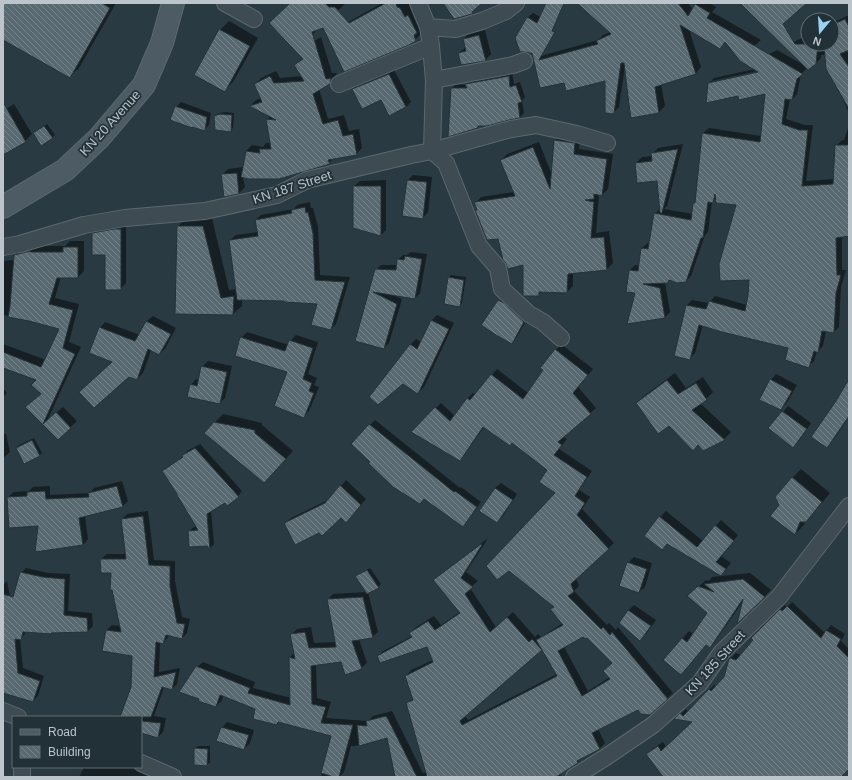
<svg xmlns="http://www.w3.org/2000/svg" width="852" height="780" viewBox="0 0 852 780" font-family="Arial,sans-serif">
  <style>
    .shadow { fill: #0007; fill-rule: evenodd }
    .building { fill: url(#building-back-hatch); stroke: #243239; fill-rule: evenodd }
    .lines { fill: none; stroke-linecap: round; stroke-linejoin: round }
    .street-casing { stroke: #5c686f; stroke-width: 18 }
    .secondary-casing { stroke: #5c686f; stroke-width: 24 }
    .street { stroke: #3e4b52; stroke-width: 16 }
    .secondary { stroke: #4c5b64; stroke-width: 22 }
    .labels { text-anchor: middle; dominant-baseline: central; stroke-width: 3.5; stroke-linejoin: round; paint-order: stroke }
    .street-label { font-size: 13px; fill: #bbc5cb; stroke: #223037 }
  </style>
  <defs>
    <pattern id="building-back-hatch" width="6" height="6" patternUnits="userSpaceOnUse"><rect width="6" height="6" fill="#586971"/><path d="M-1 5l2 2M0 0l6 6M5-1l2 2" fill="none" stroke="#75848a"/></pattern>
  </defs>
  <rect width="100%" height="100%" fill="#2a3a42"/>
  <!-- shadow -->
  <path class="shadow" d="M3,3h113l-37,65 -10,9 -66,-38z
    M290,3h56l-33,31z
    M382,3h27l14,29 -8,8 -79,-11z
    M582,3h106l5,7 5,-7h11l7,4 -4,5 49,28 -21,19 -14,-17 -6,6 -31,-19 12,38 -5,6 -35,11 4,22 -6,6 -27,5 -7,-51 -6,41 -6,6 -7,-33 -41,2 -30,-20 6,-6 57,-16 5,-5 7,-3z
    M533,13l13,7 -15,25 -4,-27z
    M849,15v34l-3,1 3,4v59l-11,-24 -12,-34h-5v3l-6,6 -8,4 -6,6 -4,20 -5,5h-2l-4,20 19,6h8l-7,56 28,-2 2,-33 6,-6h2l5,-15v111h-7v34h4l-5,17 -2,40 -5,5 -8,-1 -3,15 -5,5h-1l-3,10 -5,5 -20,-18 -86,-23 -8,28 -6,6 -2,-54 5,-5 17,3 6,-7 32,9 3,-26 -13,-75 -20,-7 -5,5 -4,30 -3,3 -14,41 -5,5 -16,-1 -2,2h-3l5,30 -5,5 -29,-25 -6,-22 5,-5 5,1 2,-18 6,-5h2l5,-29 6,-7 -3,-27 -22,-17 6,-6 10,-1v-2l6,-6 25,-4 -16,62 -3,3 29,5 1,-11 2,-1 7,-69 6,-5 52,8 5,-43 -28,2 -29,-11 5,-6 41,-9v-8l22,-11 27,15 -12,-22 16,-8v9h24v-21zM762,70l1,2 -51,11v-2z
    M229,21l29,17 -25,44 -8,8 -5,-60z
    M485,30l6,24 -6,6 -26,-7 7,-6 -2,-8 5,-6z
    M321,37l11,36h5l-2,4 -6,7 -10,5 9,30 16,-4 5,16 10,-2 3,19 -6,6 -22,4 -5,5 -86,14 2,10 -6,6 -14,3 -3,-21 6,-6 16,-2 2,-16 6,-6 11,2 3,-4h5l-4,-23 3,-4 -19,-11 5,-5 6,-2 -7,-14 6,-6 15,-7 4,7 22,-2 -7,-11 8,-7 1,-11z
    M394,70l17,32 -5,5 -53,-18 5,-5z
    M512,72l2,12 6,-2 5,15 -3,4 2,12 -4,4 -40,8 -3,3 -28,7 3,-47 4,-4 10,1 4,-5z
    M181,102l30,11 -2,12 -5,5 -28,-23z
    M14,104l18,30 -7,7 -22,12v-46l1,3z
    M224,112l10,1 -1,15 -3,2 -15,-14 2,-2z
    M47,124l8,11 -3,3 -15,-7z
    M561,135l19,3 -1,11 34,5 -5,35 -6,6 -3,-1 -3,39 13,-2 4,32 -6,6 -34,4v13l-6,6 -25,-1 -4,4 -14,-32 -26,-25 -21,-28 -1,-7 5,-6 33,-5 -13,-32 6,-6 32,-12 13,33 3,-34z
    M413,175l19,2 -4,35 -5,6 -15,-38z
    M386,180v50l-5,5 -27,-49 6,-5z
    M310,202l1,6h2l5,19 2,48 30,2 -14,47 -5,5 -12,-26 -34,-3 -43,-1v7l-9,8 -57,-1 2,-87 9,-9 25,1 17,72 8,-1 -7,-49 6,-5 22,-3 -2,-12 5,-5 33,-6 3,-4z
    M126,224v59l-6,6 -14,-35 -13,-20 5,-6z
    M70,241h14v30l-6,6h-17l-6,21 24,6 -10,38 12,5 -34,74 16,-14 14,14 -19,18 -31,-32 15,-13 -4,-14 -35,-13v-23l43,16 14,-32 -31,-8 -26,-5v-54l10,-1 1,-5 6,-6 16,-3h29z
    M411,252l16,2 -7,39 -5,5 -20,-2 7,3 -13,44 -5,5 -28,-7 20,-71 5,-5h17v-5l5,-5h4z
    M451,275l15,2 -4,26 -3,3 -10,-29z
    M505,295l24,21 -12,21 -6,5 -12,-41z
    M437,315l17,8 -30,64 -6,6 -15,-11 -32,14 40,-52 5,-5 5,3 11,-22z
    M153,316l23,12 -11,21 -6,5 -8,-4 -8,23 -6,6 -24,-18 -13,-33 5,-6 35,13 7,-14z
    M247,332l42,13 1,-4 6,-6 22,7 -10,32 9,4 -3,7 5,2 -10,24 -6,6 -15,-46 -47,-33z
    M561,344l32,25 -15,18 18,21 -33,29 4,2 -8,10 33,22 -13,19 11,7 -8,12 32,34 -38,35 3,8 -5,5 33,34 2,-2 7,7 2,-3 55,66 -24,21 -11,-5 -40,20 7,14 -5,5 -17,9 -6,6 -17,10 1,4h-165l-8,-40 -33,9h-4l-7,26 -5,5h-18l11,-42 -52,-14 -3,3 -20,-16 -34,-13 -1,6 -6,5 -19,-39 6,-5 52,20 -2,6 38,10 -1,-41 5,-5 -4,-17 6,-6 14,-2 3,16 22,-1 -8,-43 5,-5 34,-2 -11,-16 3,-2 11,-6 11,16 -3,3 -10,5 10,40 -6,5 -13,2 8,24 -6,5 -19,-7 -26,3 1,34 14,4 -5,16 42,3 5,-5 19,-5 31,62 3,-1 -19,-68 6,-6 -7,-22 5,-6 22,-10 -5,-14 -50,10 5,-5 29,-15 -2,-3 6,-6 18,-11 7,9 19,-13 -20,-37 47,-36v1l-21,32 12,9 -8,7 26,39 17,-15 22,25 3,-3 3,3 22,-14 -12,-14 3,-3 3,-113 -9,-23 -35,-28 -29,-15 -19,27 -6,5 -23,-51 5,-5 14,13 13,-18 5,-5 2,2 22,-26 31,24 16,-23 -3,-2zM584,636l3,1 26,26 -3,14 -22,14 -24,-44zM542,648l15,26 -89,46 -3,-4z
    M208,361l24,5 -7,32 -6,5 -28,-18 5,-6 3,1 3,-13z
    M675,373l11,15 17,-11 10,15 -7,7 -6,4 31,29 -7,7 -20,11 -5,-6 -62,-41 7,-7z
    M776,374l21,11 -11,19 -6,5 -9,-29z
    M849,381v36l-15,22 -8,8 11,-45z
    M3,388l4,5 -4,4z
    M788,406l23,17 -12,18 -6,6 -10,-35z
    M223,414l39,9v2l31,26 -21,23 -66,-42z
    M375,420l85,68 1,-1 20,15 -13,18 -5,5 -92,-63 -19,-18z
    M3,434h3l4,18 -7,6z
    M34,438l8,15 -3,2 -22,-7 2,-3z
    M200,444l42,47 -4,5 -27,14 3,34 -4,4 -2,-3 -19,-14 5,-4 3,-1 -34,-55 5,-4 16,-11h-1l4,-5z
    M801,469l29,24 -16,19 -9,9 -1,4 -9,9 -15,-29 12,-27z
    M346,480l20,19 -20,23 -5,-6 -21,16 -35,-8 6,-6 39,-19z
    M122,481l6,20 -6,6 -37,9 3,23 -5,6 -47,6 3,-26 -29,2 -2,-30 6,-5 15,-1 4,-4 17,-1v9l40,-2 4,-5z
    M501,483l16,11 -14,22 -6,6 -2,-34z
    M148,511l6,49 21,1v20l7,36 8,2 -3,14 -5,5 -13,-4 -1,3 -5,6 -3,-1 -1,30 21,-4 -3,16 -5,5 -8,-2 -10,29 12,2 -3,14 -5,5 -17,-5v-15h-23l4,-4 10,-26 1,-32 -26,-25 5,-5 9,1 -9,-54 -11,-13 6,-5h19l-4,-35 5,-5z
    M666,511l37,30 18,-21 17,15 -17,21 10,7 -10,12 -61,-58z
    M634,557l18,6 -7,24 -6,5 -11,-29z
    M26,568l22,5 22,1 -2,37 24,2 1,13 -5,5h-62l-1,3 -5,5 3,29 21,8 -6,20 -5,5 -30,-9v-107l4,-4 5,25 9,-33z
    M750,573l21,17 -32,31 5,-21 -28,40 -6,7 -4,-2 -42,15 25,-29 4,3 15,-21 -12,-24 10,-9 3,1 3,-4z
    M792,602l33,31 6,-8 14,9 -4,7 8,8v122l-2,-1 -7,7h-176l-16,-23 4,-5 11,-7 3,5 28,-25 -18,-3 10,-10 2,3 26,-27 3,2 8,-9 5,-19 6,-6 5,2 14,-15 -3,-2 33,-33 2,2z
    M634,605l22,15 -10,14 -6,5 -20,-16 9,-13z
    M227,722l27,8 -4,13 -6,6 -22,-21z
    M198,746h12v16l-3,3 -12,-17z
    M84,767h50l15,7 -2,3h-68z"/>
  <!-- building -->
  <path class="building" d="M3,3h99l8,5 -40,70 -67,-38z
    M290,3h35l4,4h6l14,16 37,-20h10l1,4 3,1 5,9 3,-2 9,18 -3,2 2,6 -7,4 -65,27 -21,-44 -11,4 14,47 5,-1 -1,6 -17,10 10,30 15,-4 5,16 10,-2 4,21 -29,5 2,4 -51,15h-31l-7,-2 5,-26 14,2 -1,-4h12l-5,-30 10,1 -27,-14 13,-4 -8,-18 16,-8 4,7 30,-2 -10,-16 9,-6 -34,-36z
    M443,3h39l-10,9 1,2h-1l-18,5z
    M546,3h18l-12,28 3,1 -16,28 59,-16 -2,-3 15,-7 -34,-31h101l10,13 7,-12 15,9 -3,5 96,56 -6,5 -5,21 -7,-1 -3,25 17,6h9l-6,56 31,-2 2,-39h14v91l-13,2 1,37h4l-5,18 -2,40 -12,-2 -4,22 -4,-2 -5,17 -24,-8 3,-12 -66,-16 -23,-7 -9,35 -16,-4 12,-51 20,4 3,-8 36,10 3,-16 1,-15 -29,1 -1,-17 17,-59 -20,-2 -1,-9 -2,9 -5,-1 -5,36h-2l-15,44 -9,1 -8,-3 -1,3 -25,1 17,4 5,30 -38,6 8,-31 -9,-1 3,-22 9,1 3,-23 7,1 6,-36 37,7 2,-17h2l7,-70 58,9 5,-48 -26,6 -1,-4 -32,7 2,-20 50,-11 -18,-11 -15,-19 -5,7 -40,-24 16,49 -41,13 4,26 -28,5 -2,-13 -5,-42h-3l-7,51 -9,-1v-32l-39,10 -2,-8 -24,5 -8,-35h-2l-5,-1h-5l-5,-14 12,-21 10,6z
    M740,3h67l-24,21 12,20h23l-2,20 -8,6z
    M845,19l4,8v23l-9,4 9,13v42l-23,-40 -2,-25h8v-19z
    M219,29l31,17 -25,46 -31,-17z
    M479,35l7,26 -25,4 -3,-12 8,-2 -3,-12z
    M389,74l17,33 -17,9 -8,-16 -19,9 -10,-20z
    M509,76l1,11 6,-2 6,17 -4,1 2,15 -11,2 -22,6h-9v2l-30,9 3,-49h16l-2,-4z
    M3,102l23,40 -23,13z
    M175,106l32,11 -2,14 -13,-4v1l-22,-8z
    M220,114l12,1 -1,17 -16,-2 -1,-14z
    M44,126l9,12 -12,8 -8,-13z
    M554,140l21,3 -1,11 33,5 -5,37 -8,-2v5l-9,1 9,2 -3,36 13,-1 3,33 -39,4 -1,19 -28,-1v4h-16v-31l-15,4 -3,-7 -2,-2 -5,-21 -11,1 -12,-30h2l-3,-8 41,-6 -15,-36 33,-13 17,42z
    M678,149l-16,64h-2l-3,-32 -20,2 -2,-20 17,-2 -1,-8z
    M237,173l2,21 -15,3 -3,-23z
    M407,180l20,2 -4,37 -21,-3z
    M353,186h28v50l-28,-8z
    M305,207l1,6 2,-1 5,21 2,47 30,2 -14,48 -20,-5 6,-21 -33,-2v-1l-47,-1 -8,-60 29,-4 -3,-16 37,-7 -1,-3z
    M177,226h26l18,72 13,-2 -1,19 -58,-1z
    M114,229h7v61h-16v-35h-13v-22z
    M63,247h15v31h-21l-8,26 24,6 -10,38 12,6 -32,70 13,-12 15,16 -13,12 -33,-33 16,-13 -10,-9 5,-5 -33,-12v-16l38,15 18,-38 -30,-8 -21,-4 2,-11 4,-51 16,-4v1h33z
    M405,256l17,3 -7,40 -42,-7 24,12 -13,45 -29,-8 20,-72 21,1 1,-11 7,1z
    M448,277l16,3 -4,27 -16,-3z
    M498,300l6,3 20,19 -12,22 -16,-9 -15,-10z
    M431,320l18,9 -31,65 -15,-10 -25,21 -9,-8 41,-53 7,5z
    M146,321l25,13 -12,21 -11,-6 -11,31 -8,-3 -35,31 -15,-16 33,-30 -23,-9 10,-26 36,14z
    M240,337l45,14 4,-11 24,8 -10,31 9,4 -3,8 5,2 -10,25 -30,-12 13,-34 -52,-16z
    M555,349l33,26 -15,18 18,21 -33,28 4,3 -8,10 33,22 -12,19 10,7 -8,12 32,34 -38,35 3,8 -6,4 33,33 2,-2 7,8 2,-3 56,67 -18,16 -9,-1 -3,-4 -46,23 8,16 -23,12 1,2 -22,14h-129l-21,-74 7,-3 -8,-24 28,-14 -6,-15 -47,16 -3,-7 35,-19 -3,-4 19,-12 7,9 25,-17 -27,-33 48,-36 1,1 -21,33 12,9 -8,7 25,38 17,-15 22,25 3,-3 10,11 -6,-10 27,-15 -13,-16 4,-2 -45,-36 -12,9 -11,-14 69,-73 -16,-11 8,-12 -35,-27 -2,3 -27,-19 -23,34 -49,-29 24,-25 15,14 17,-23 3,2 21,-26 32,25 20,-29 -3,-2zM583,637l3,2 1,-1 25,25 -9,8 7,8 -28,17 -24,-45zM542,650l15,26 -95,49 -2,-4z
    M201,366l26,6 -7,32 -33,-7 3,-13 7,2z
    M770,379l22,12 -11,19 -22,-10z
    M849,379v37l-22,32 -16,-11 25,-36z
    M667,380l11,14 18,-11 11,17 -15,10 33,30 -22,11 -5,-6 -5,6 -24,-25 -11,8 -22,-31z
    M782,411l25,18 -14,19 -25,-20z
    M214,422l41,8v3l31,26 -22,24 -60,-50z
    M369,424l85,68 1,-1 22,16 -14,20 -39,-28 -4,5 -27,-17 -25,-24 2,-1 -19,-18z
    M32,440l8,16 -16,8 -8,-16z
    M195,448l44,49 -12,9 -2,-3 -18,11 3,36 -3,-4 -18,1 -1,-16 10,-1 -21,-35v-1l-15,-23 21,-14 -2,-1z
    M792,477l30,25 -16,20h-6l-5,13 -25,-19 9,-11 -4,-8z
    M340,485l21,20 -15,18 -5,-5 -19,18 -3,-3 -24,12 -11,-22 41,-20z
    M117,486l6,21 -44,11 4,27 -48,7 3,-26 -29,2 -2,-31 20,-1v-4l18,-1 1,8 43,-2 -1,-4z
    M495,488l18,12 -16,23 -18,-12z
    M143,516l6,49 21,1v21l7,36 8,1 -3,15 -16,-4 -3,9 -7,-2 -2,35 22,-5 -4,18 -10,-3 -11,30h-31l11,-30 1,-31 -30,-5 4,-21 15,2 -9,-42h-2l1,-17h-10l-1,-14h26l-5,-40z
    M659,516l38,31 18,-22 19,16 -18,21 10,7 -5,7 -54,-32 -5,6 -18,-14z
    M627,562l20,7 -8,24 -20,-7z
    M367,570l12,18 -12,6 -12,-18z
    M20,572l23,5 22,2 -1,36 23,3 1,14 -37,1v1l-28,-2 -2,8 -6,-1 3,34 22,8 -7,21 -30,-9v-99l10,3z
    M743,579l22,18 -28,27 6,-25 -33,49 -4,-3 -25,30 -18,-15 19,-22 5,4 20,-29 -20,-17 11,-10 16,6 -10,-8z
    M363,597l10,41 -21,3 10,28 -17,6 -4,-13 -30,4 1,38 14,3 -5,16 32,2 -14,52h-5l-13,-4 10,-37 -53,-14 -1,3 -24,-6 2,-10 -35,-14 -4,12 -18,-6 1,-2 -20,-7 17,-26 54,22 -2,5 42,12 -1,-48 6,2 -5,-25 15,-2 4,16 27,-1 -9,-48z
    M787,606l34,32 5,-8 15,9 -4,7 12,12v111l-8,8h-178l-17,-23 12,-8 3,5 31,-29 -18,-3 6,-6 3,3 26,-27 2,2 13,-14 5,-18 1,-1 6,2 17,-20 -2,-2 29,-29 2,2z
    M628,610l23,16 -11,15 -21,-18z
    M386,716l2,3 29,58h-22l-8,-39 -28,8 -2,-21 10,1 -1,-5z
    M141,721l20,2 -3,15 -17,-5z
    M221,727l28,8 -5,15 -28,-9z
    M194,748l14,1 -1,17 -13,-1z"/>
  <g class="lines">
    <!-- street casing -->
    <g class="street-casing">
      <path id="street" d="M225,3l29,16
        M428,27l27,2 27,-8 24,-10 10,-8
        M434,80l79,-15 11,-4
        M339,84l92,-38
        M432,151l14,12 33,83 19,22 4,21 27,25 14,8 18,16
        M432,151l79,-22 25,-4 41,9 30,9
        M3,247l17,-3 64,-19 41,-7 80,-7 72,-16 30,-15 104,-25 21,-4 2,-71 -3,-34 -3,-19 -10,-24
        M3,711l15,6
        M141,763l32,14
        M22,777v-10
        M574,777l32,-20 47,-32 47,-42 21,-30 58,-56 70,-91"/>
    </g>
    <!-- secondary casing -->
    <g class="secondary-casing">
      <path id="secondary" d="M3,207l62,-37 34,-32 45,-53 18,-42 11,-40"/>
    </g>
    <!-- street -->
    <use href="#street" class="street"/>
    <!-- secondary -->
    <use href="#secondary" class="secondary"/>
  </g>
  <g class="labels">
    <!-- street labels -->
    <g class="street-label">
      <text transform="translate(110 123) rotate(-48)">KN 20 Avenue</text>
      <text transform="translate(292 187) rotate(-18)">KN 187 Street</text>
      <text transform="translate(715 663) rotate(-48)">KN 185 Street</text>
    </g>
  </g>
  <!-- border -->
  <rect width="852" height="780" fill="none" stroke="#bbc5cb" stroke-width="8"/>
  <!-- legend -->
  <rect x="12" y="716" width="130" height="52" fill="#223037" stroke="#5f6c72"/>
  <rect x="20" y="729" width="20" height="6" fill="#4c5b64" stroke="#5f6c72"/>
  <text x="48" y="736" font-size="12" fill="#bbc5cb">Road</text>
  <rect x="20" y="746" width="20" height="12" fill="url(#building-back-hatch)" stroke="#5f6c72"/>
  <text x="48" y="756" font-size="12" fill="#bbc5cb">Building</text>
  <!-- north arrow -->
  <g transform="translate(820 32) rotate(198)"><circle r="19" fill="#223037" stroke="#5f6c72"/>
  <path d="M0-3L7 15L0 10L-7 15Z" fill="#9ad1f1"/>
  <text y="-6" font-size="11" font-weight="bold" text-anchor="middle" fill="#bbc5cb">N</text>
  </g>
</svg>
